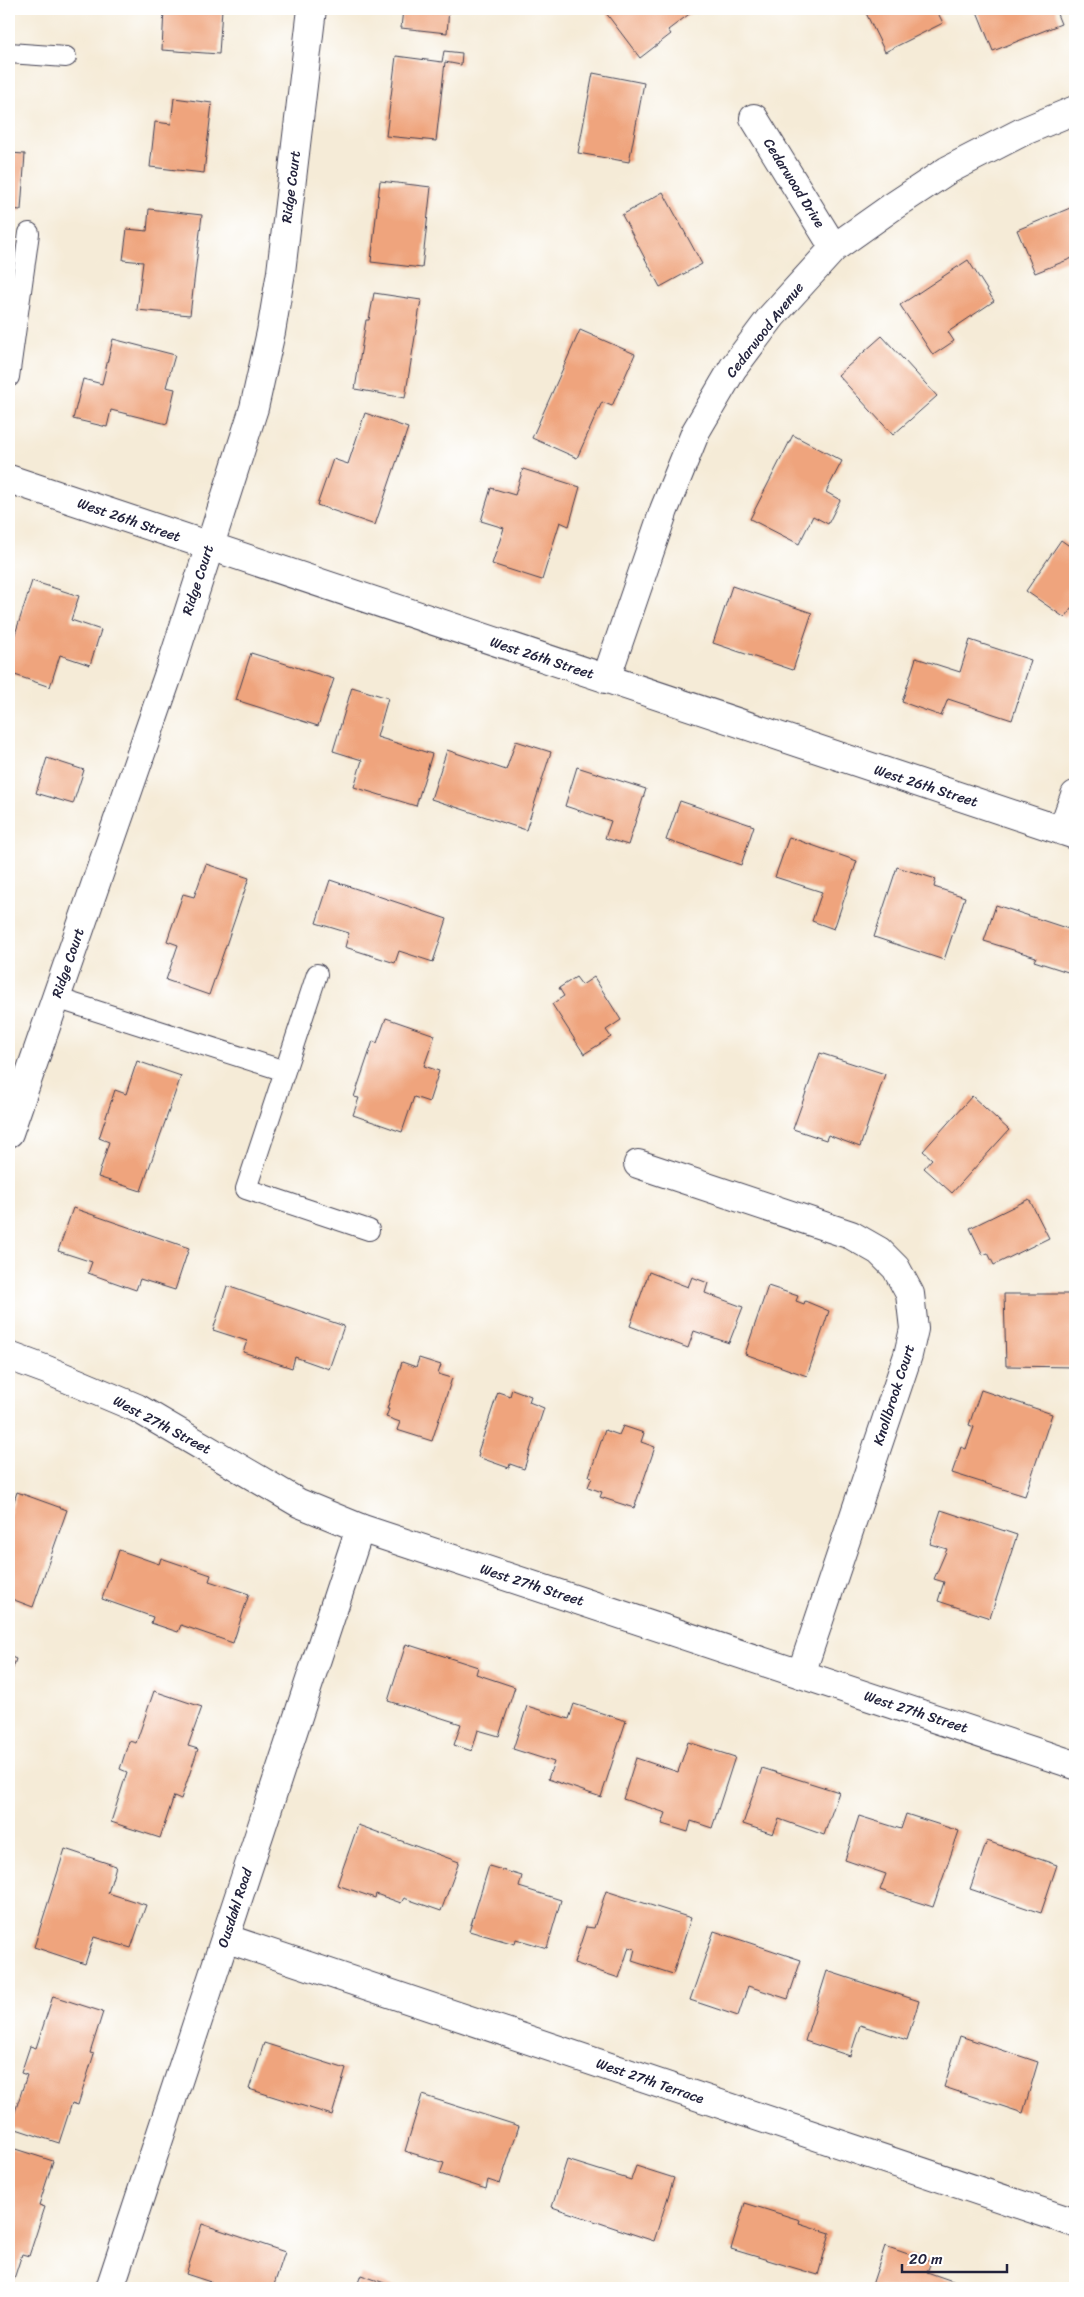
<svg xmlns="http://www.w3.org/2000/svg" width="1084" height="2297" viewBox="0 0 1084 2297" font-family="Sriracha,sans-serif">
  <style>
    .building { fill: #efa47d }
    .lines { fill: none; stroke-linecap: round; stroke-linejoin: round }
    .lane-casing { stroke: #424052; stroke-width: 22 }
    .street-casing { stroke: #424052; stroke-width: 30 }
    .secondary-casing { stroke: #424052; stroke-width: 30 }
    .lane { stroke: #fff; stroke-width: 20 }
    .street { stroke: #fff; stroke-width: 28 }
    .secondary { stroke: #fff; stroke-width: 28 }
    .labels { text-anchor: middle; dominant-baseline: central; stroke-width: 4.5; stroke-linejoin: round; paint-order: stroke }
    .street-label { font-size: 14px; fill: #22223b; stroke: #fff }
  </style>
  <rect width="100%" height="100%" fill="#fff"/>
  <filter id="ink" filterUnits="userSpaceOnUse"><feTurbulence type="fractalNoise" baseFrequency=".02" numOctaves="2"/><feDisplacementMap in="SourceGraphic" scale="10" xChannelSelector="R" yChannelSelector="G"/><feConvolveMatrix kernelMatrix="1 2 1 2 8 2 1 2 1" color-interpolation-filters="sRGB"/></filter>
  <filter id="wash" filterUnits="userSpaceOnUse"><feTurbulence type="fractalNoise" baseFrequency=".0096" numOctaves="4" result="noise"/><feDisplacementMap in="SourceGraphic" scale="20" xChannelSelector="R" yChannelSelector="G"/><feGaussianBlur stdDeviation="1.12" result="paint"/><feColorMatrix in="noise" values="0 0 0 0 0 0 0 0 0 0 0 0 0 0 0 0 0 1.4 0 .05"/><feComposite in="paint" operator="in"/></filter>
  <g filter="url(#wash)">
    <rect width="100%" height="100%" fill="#f5ebd7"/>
    <g id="blocks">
      <!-- building -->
      <path class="building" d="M164,9h58l-3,45 -57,-4z
        M403,9h46l-2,24 -46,-5z
        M612,9h84l-28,21 3,4 -31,24 -34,-45z
        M864,9h72l7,14 -58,29z
        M976,9h79l6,15 -68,27z
        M444,51l18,2 -1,12 -16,-3 -9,79 -50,-5 10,-80 46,6z
        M593,73l51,10 -15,79 -51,-9z
        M174,98l38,5 -8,70 -54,-6 5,-45 16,2z
        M9,153l16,1 -4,56 -12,-1z
        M380,181l51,6 -9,81 -51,-6z
        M663,192l39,72 -42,23 -38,-72z
        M1075,206v51l-40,16 -18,-43z
        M149,209l53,6 -12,100 -53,-5 6,-48 -20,-2 4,-31 20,2z
        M968,260l26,41 -46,31 6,9 -21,14 -33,-50z
        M374,293l47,7 -16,98 -50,-9 11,-69h3z
        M580,330l55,24 -23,52 -10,-4 -25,56 -45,-20z
        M882,336l55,60 -44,39 -55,-60z
        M113,339l62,16 -9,32 9,2 -8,35 -56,-14 -4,17 -34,-8 10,-40 19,5z
        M365,413l43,15 -33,97 -58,-20 16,-46 15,5z
        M793,435l49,26 -16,31 14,8 -12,24 -15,-8 -14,28 -49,-25z
        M523,469l57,18 -11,39 -9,-4 -18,58 -50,-16 12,-36 -23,-7 10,-33 24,7z
        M1061,540l14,10v53l-10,15 -39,-27z
        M32,581l47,15 -8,24 30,10 -11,35 -30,-10 -10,32 -41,-14v-20z
        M732,586l80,27 -19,57 -80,-27z
        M970,640l61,20 -19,60 -64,-21 -7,17 -39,-14 14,-44 44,14z
        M251,653l83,26 -16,47 -82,-26z
        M352,687l36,11 -11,39 55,17 -16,52 -62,-19 8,-27 -29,-9z
        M516,741l35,11 -25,78 -95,-31 16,-49 59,20z
        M47,758l37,12 -11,34 -37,-11z
        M577,767l69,22 -18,56 -23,-7 6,-17 -46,-15z
        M680,801l74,25 -13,39 -75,-25z
        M789,837l68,24 -23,68 -22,-8 10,-29 -47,-15z
        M206,864l43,14 -40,117 -43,-15 12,-35 -11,-4 16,-47 11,3z
        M897,867l39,12 -2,8 31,10 -21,63 -70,-23z
        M330,880l117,39 -14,43 -34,-11 -4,12 -50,-16 4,-14 -33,-10z
        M996,905l79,26 -1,43 -40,-13 2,-4 -52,-16z
        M576,977l6,8 12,-8 27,43 -15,10 5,7 -27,17 -32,-50 12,-8 -5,-8z
        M386,1018l49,17 -11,31 15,5 -10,31 -15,-5 -12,35 -49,-17 6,-17 -5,-1 19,-56 4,2z
        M820,1053l65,21 -25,73 -32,-12 -2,5 -33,-11z
        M137,1061l44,15 -40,115 -43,-14 11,-35 -10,-4 16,-48 11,4z
        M972,1096l37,34 -57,63 -28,-25 8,-9 -9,-8z
        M1029,1199l20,39 -55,27 -6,-12 -5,2 -13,-27z
        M73,1208l116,40 -14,42 -35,-11 -4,11 -48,-17 4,-11 -34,-11z
        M649,1272l39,15 4,-10 16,6 -3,10 38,14 -14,36 -35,-12 -6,17 -58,-22z
        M227,1286l117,40 -15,43 -34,-12 -3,11 -49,-16 4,-11 -34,-11z
        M768,1286l30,10 -2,5 8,3 1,-3 24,10 -22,65 -62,-22z
        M1004,1294h70v73l-68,-1z
        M419,1358l22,7 -3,9 14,4 -20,63 -35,-11 3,-8 -14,-5 3,-8h-2l15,-47 14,5z
        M512,1389l19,7 -2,6 15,6 -20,61 -14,-5 -1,4 -31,-11 1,-4 -1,-1 20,-60 12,4z
        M981,1390l71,24 -27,82 -73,-23 9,-26 5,2 8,-22 -5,-2z
        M623,1426l21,7 -3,9 14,5 -21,61 -34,-11 2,-5 -14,-5 4,-10 -3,-1 16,-46 14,5z
        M17,1492l50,18 -34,97 -24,-9v-82z
        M941,1510l76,25 -27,83 -52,-17 6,-19 -10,-3 13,-30 -17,-5z
        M119,1550l40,14 2,-6 50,17 -2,6 40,13 -16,49 -52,-18 -3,7 -27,-9 2,-6 -51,-18z
        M406,1644l72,23 -2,7 39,13 -16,49 -21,-6 -6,21 -18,-6 7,-21 -73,-23z
        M9,1656l7,3 -7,21z
        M154,1691l48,16 -14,39 10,3 -17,50 -7,-3 -14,42 -49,-16 16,-50 -7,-3 9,-28 7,2z
        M574,1704l52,17 -25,76 -53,-18 6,-17 -41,-13 14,-43 42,13z
        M688,1742l47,15 -23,71 -21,-7 -3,11 -26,-8 4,-11 -43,-14 13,-41 42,14z
        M762,1768l77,24 -15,43 -45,-16 -6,15 -30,-10z
        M906,1814l53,17 -26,76 -53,-17 6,-16 -41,-14 14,-44 42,13z
        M358,1825l101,37 -18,49 -37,-13 -3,5 -25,-9 -1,4 -38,-13z
        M987,1841l70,24 -16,48 -71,-24z
        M65,1849l51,17 -8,27 38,12 -15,43 -37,-11 -9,27 -51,-17z
        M489,1866l33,10 -3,11 42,13 -14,48 -31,-9 -1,5 -46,-13z
        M606,1891l85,27 -18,56 -41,-13 3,-12 -6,-2 -10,31 -45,-15 12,-36 8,1z
        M714,1931l87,29 -13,39 -40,-13 -10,30 -48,-16z
        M827,1971l92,30 -12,39 -47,-15 -10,31 -45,-15z
        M53,1996l50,16 -13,41 4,1 -16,51 -6,-2 -13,40 -49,-16 17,-52 -6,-2 9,-27 6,2z
        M960,2036l78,26 -15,51 -79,-26z
        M264,2043l82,26 -14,46 -83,-26z
        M422,2095l97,31 -19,58 -12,-4 -2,9 -46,-15 4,-11 -39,-12z
        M9,2147l44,14 -14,44 6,2 -16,49 -7,-2 -11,34h-2z
        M567,2160l64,20 5,-14 38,12 -20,63 -102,-34z
        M745,2203l55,17 -1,3 31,10 -12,42 -87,-26z
        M202,2224l83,28 -12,36h-44l-43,-14z
        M885,2246l46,16 -4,10 37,13 -1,3h-92z
        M361,2275l38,13h-43z"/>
    </g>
  </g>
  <g filter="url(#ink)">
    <use href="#blocks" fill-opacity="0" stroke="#424052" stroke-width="1"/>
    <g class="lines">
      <!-- lane casing -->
      <g class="lane-casing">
        <path id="lane" d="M9,53l57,4
          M9,377l20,-144
          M317,974l-71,215 123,41
          M56,998l229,73"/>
      </g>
      <!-- street casing -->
      <g class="street-casing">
        <path id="street" d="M754,118l80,130
          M9,479l1066,356
          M606,679l58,-169 32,-79 37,-63 39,-52 62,-68 58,-41 56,-37 74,-38 53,-22
          M1062,831l13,-36
          M9,1133l161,-463 84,-262 17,-76 10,-60 31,-263
          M638,1164l213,71 28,16 17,17 14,26 4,35 -6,26 -107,319
          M225,1938l850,285
          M110,2288l250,-760"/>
      </g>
      <!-- secondary casing -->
      <g class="secondary-casing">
        <path id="secondary" d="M9,1356l38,14 90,38 162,95 61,25 715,237"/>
      </g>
      <!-- lane -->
      <use href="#lane" class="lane"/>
      <!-- street -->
      <use href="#street" class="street"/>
      <!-- secondary -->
      <use href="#secondary" class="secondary"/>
    </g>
  </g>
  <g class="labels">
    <!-- street labels -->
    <g class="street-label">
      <text transform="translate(794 183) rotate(58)">Cedarwood Drive</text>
      <text transform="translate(291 187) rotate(-83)">Ridge Court</text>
      <text transform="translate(765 330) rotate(-52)">Cedarwood Avenue</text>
      <text transform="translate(129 520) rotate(19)">West 26th Street</text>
      <text transform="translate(198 580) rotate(-72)">Ridge Court</text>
      <text transform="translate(542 658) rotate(18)">West 26th Street</text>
      <text transform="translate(926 786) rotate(18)">West 26th Street</text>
      <text transform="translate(68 963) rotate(-71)">Ridge Court</text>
      <text transform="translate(894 1395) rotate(-72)">Knollbrook Court</text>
      <text transform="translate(162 1425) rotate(28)">West 27th Street</text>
      <text transform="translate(532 1585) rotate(18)">West 27th Street</text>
      <text transform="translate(916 1712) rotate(18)">West 27th Street</text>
      <text transform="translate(235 1908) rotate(-72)">Ousdahl Road</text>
      <text transform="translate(650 2081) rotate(19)">West 27th Terrace</text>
    </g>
  </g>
  <!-- margin -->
  <rect width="1084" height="2297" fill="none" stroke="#fff" stroke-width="30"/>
  <!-- scale -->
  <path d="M902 2264v8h105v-8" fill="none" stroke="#22223b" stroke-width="2.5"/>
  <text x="909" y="2264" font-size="15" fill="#22223b" stroke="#ffffff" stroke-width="4" paint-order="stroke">20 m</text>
</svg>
